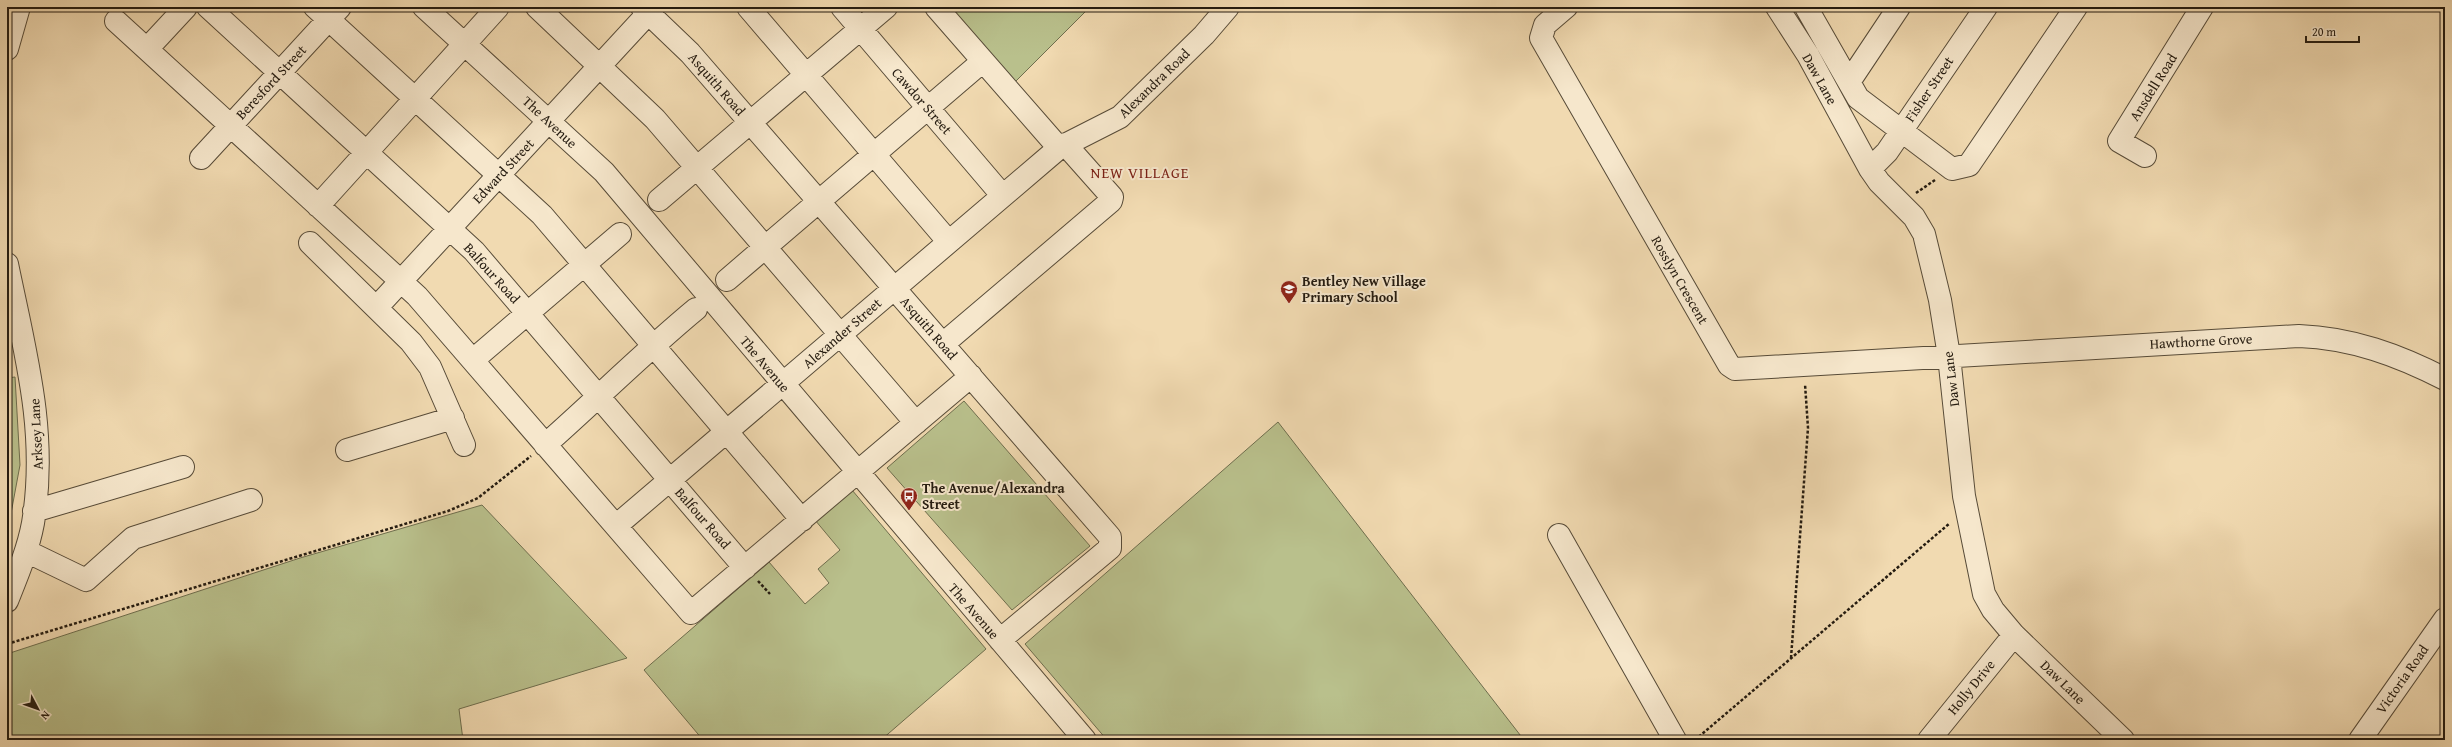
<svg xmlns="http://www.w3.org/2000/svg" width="2452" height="747" viewBox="0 0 2452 747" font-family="'Gentium Book Plus',serif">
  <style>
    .green { fill: #b9c08c; stroke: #6e6e4e }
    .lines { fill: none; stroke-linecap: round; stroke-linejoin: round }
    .minor-casing { stroke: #574b38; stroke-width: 24 }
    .path { stroke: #241b10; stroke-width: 2.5; stroke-dasharray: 3 2; stroke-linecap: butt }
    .minor { stroke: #f6e7cc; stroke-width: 22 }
    .labels { text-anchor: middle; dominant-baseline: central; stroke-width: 4; stroke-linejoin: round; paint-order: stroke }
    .street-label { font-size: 14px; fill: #241b10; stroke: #f6e7cc }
    .poi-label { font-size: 14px; font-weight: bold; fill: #241b10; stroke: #f6e7cc; text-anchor: start }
    .neighbourhood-label { font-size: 15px; letter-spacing: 1px; fill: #7a1f14; stroke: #f6e7cc }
  </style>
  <rect width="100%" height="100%" fill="#f1dab1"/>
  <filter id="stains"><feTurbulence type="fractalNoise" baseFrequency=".005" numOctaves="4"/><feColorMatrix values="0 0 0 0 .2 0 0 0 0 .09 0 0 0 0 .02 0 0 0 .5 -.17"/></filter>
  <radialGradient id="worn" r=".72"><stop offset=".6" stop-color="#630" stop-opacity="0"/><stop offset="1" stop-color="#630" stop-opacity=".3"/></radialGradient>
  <!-- green -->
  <path class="green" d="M944,7h146l-78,78z
    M15,377l5,88 -13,70v-157z
    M964,401l126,145 -78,64 -125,-142z
    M1278,422l246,318h-417l-82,-96z
    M852,490l134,159 -105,91h-178l-59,-70 125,-108 36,42 24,-21 -11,-14 22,-19 -25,-30z
    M482,505l145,153 -168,51 4,31h-456v-83l3,-4 290,-95z"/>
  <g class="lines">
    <!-- minor casing -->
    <g class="minor-casing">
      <path id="minor" d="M208,7l266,244 271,317
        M315,7l227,208 260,305
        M424,7l180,165 481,568
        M537,7l118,112 261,304
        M642,7l48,46 420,484v11l-110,92
        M748,7l200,234
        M842,7l160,188
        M936,7l123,141
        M1566,7l-21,18 -4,13 188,327 6,4 564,-33c53,2 99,19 146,43
        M1777,7l31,48 62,114 9,13 35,35 10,17 16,66 9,56 15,140 20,98 9,16 21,25 109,105
        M1806,7l52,91 94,71 17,-4 107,-158
        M116,21l301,275 274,317 280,-237
        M7,49l12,-42
        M147,49l39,-42
        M1849,82l50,-75
        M2145,156l-26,-15 83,-134
        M201,158l139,-151
        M1870,169l17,-17 99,-145
        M659,200l227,-193
        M318,206l180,-199
        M310,243l101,99 19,25 34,78
        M7,264c18,88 41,168 26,259 -5,27 -16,53 -26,78
        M727,280l256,-219
        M377,307l277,-300
        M943,344l168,-143 1,-4 -47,-53
        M473,360l147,-126
        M545,445c51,-45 99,-93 151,-136
        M347,450l106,-32
        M34,511l149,-44
        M617,525l442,-377 61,-31 84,-82 24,-28
        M1559,535l116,205
        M26,551l60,29 47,-42 118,-38
        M1929,740l85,-105
        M2360,740l85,-121"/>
    </g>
    <!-- path -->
    <path class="path" d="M1916,193l19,-13
      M758,581l12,13
      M7,644l441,-133 30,-13 53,-42
      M1791,658l17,-230 -3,-44
      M1695,740l255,-217"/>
    <!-- minor -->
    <use href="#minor" class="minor"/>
  </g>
  <!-- icons -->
  <defs>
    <g id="school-pin" transform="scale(0.9)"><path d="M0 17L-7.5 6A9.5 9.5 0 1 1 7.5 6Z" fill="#8f2418" stroke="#f6e7cc"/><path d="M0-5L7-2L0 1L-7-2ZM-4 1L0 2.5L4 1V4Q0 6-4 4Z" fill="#fff"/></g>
    <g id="bus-pin" transform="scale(0.9)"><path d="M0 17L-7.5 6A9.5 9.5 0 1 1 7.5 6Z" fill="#8f2418" stroke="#f6e7cc"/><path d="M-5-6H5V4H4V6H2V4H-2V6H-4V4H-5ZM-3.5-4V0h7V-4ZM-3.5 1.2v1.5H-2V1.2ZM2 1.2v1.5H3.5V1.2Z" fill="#fff"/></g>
  </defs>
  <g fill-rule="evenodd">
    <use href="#school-pin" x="1289" y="289"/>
    <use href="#bus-pin" x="909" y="496"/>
  </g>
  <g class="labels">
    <!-- street labels -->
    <g class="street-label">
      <text transform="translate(1820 79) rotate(61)">Daw Lane</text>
      <text transform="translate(271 82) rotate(-47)">Beresford Street</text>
      <text transform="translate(1154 83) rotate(-44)">Alexandra Road</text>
      <text transform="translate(717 84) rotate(49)">Asquith Road</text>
      <text transform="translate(2153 87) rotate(-58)">Ansdell Road</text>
      <text transform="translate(1929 89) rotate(-56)">Fisher Street</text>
      <text transform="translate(922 101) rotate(49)">Cawdor Street</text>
      <text transform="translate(550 122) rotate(43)">The Avenue</text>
      <text transform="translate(503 171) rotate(-47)">Edward Street</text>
      <text transform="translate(492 273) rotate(48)">Balfour Road</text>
      <text transform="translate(1680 280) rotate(60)">Rosslyn Crescent</text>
      <text transform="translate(929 328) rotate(49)">Asquith Road</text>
      <text transform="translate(842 333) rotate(-41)">Alexander Street</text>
      <text transform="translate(2201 341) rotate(-3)">Hawthorne Grove</text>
      <text transform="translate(765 364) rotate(50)">The Avenue</text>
      <text transform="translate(1951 379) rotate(-97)">Daw Lane</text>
      <text transform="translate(36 434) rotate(-93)">Arksey Lane</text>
      <text transform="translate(703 518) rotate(49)">Balfour Road</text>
      <text transform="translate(974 611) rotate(49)">The Avenue</text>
      <text transform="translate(2402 679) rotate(-55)">Victoria Road</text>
      <text transform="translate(2063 682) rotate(44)">Daw Lane</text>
      <text transform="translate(1971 687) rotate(-51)">Holly Drive</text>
    </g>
    <!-- poi labels -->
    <g class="poi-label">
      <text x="1302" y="281">Bentley New Village<tspan x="1302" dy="16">Primary School</tspan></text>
      <text x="922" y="488">The Avenue/Alexandra<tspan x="922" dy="16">Street</tspan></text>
    </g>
    <!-- neighbourhood labels -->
    <g class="neighbourhood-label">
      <text x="1140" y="172">NEW VILLAGE</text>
    </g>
  </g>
  <!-- margin -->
  <rect width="2452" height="747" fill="none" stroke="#f1dab1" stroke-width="24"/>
  <rect x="8" y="8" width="2436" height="731" fill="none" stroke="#241b10" stroke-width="2"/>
  <rect x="12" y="12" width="2428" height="723" fill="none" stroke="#241b10"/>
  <!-- north arrow -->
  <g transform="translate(38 709) rotate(131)" stroke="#f6e7cc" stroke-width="3" paint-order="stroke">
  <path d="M0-3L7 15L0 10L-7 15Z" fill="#241b10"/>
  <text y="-6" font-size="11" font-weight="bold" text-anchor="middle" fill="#241b10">N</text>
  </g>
  <!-- scale -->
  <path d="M2306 36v6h53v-6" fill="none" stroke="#241b10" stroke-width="2"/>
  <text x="2312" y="36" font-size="12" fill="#241b10" stroke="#f6e7cc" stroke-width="3" paint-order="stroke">20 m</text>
  <rect width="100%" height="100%" filter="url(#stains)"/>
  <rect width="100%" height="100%" fill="url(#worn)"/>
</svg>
